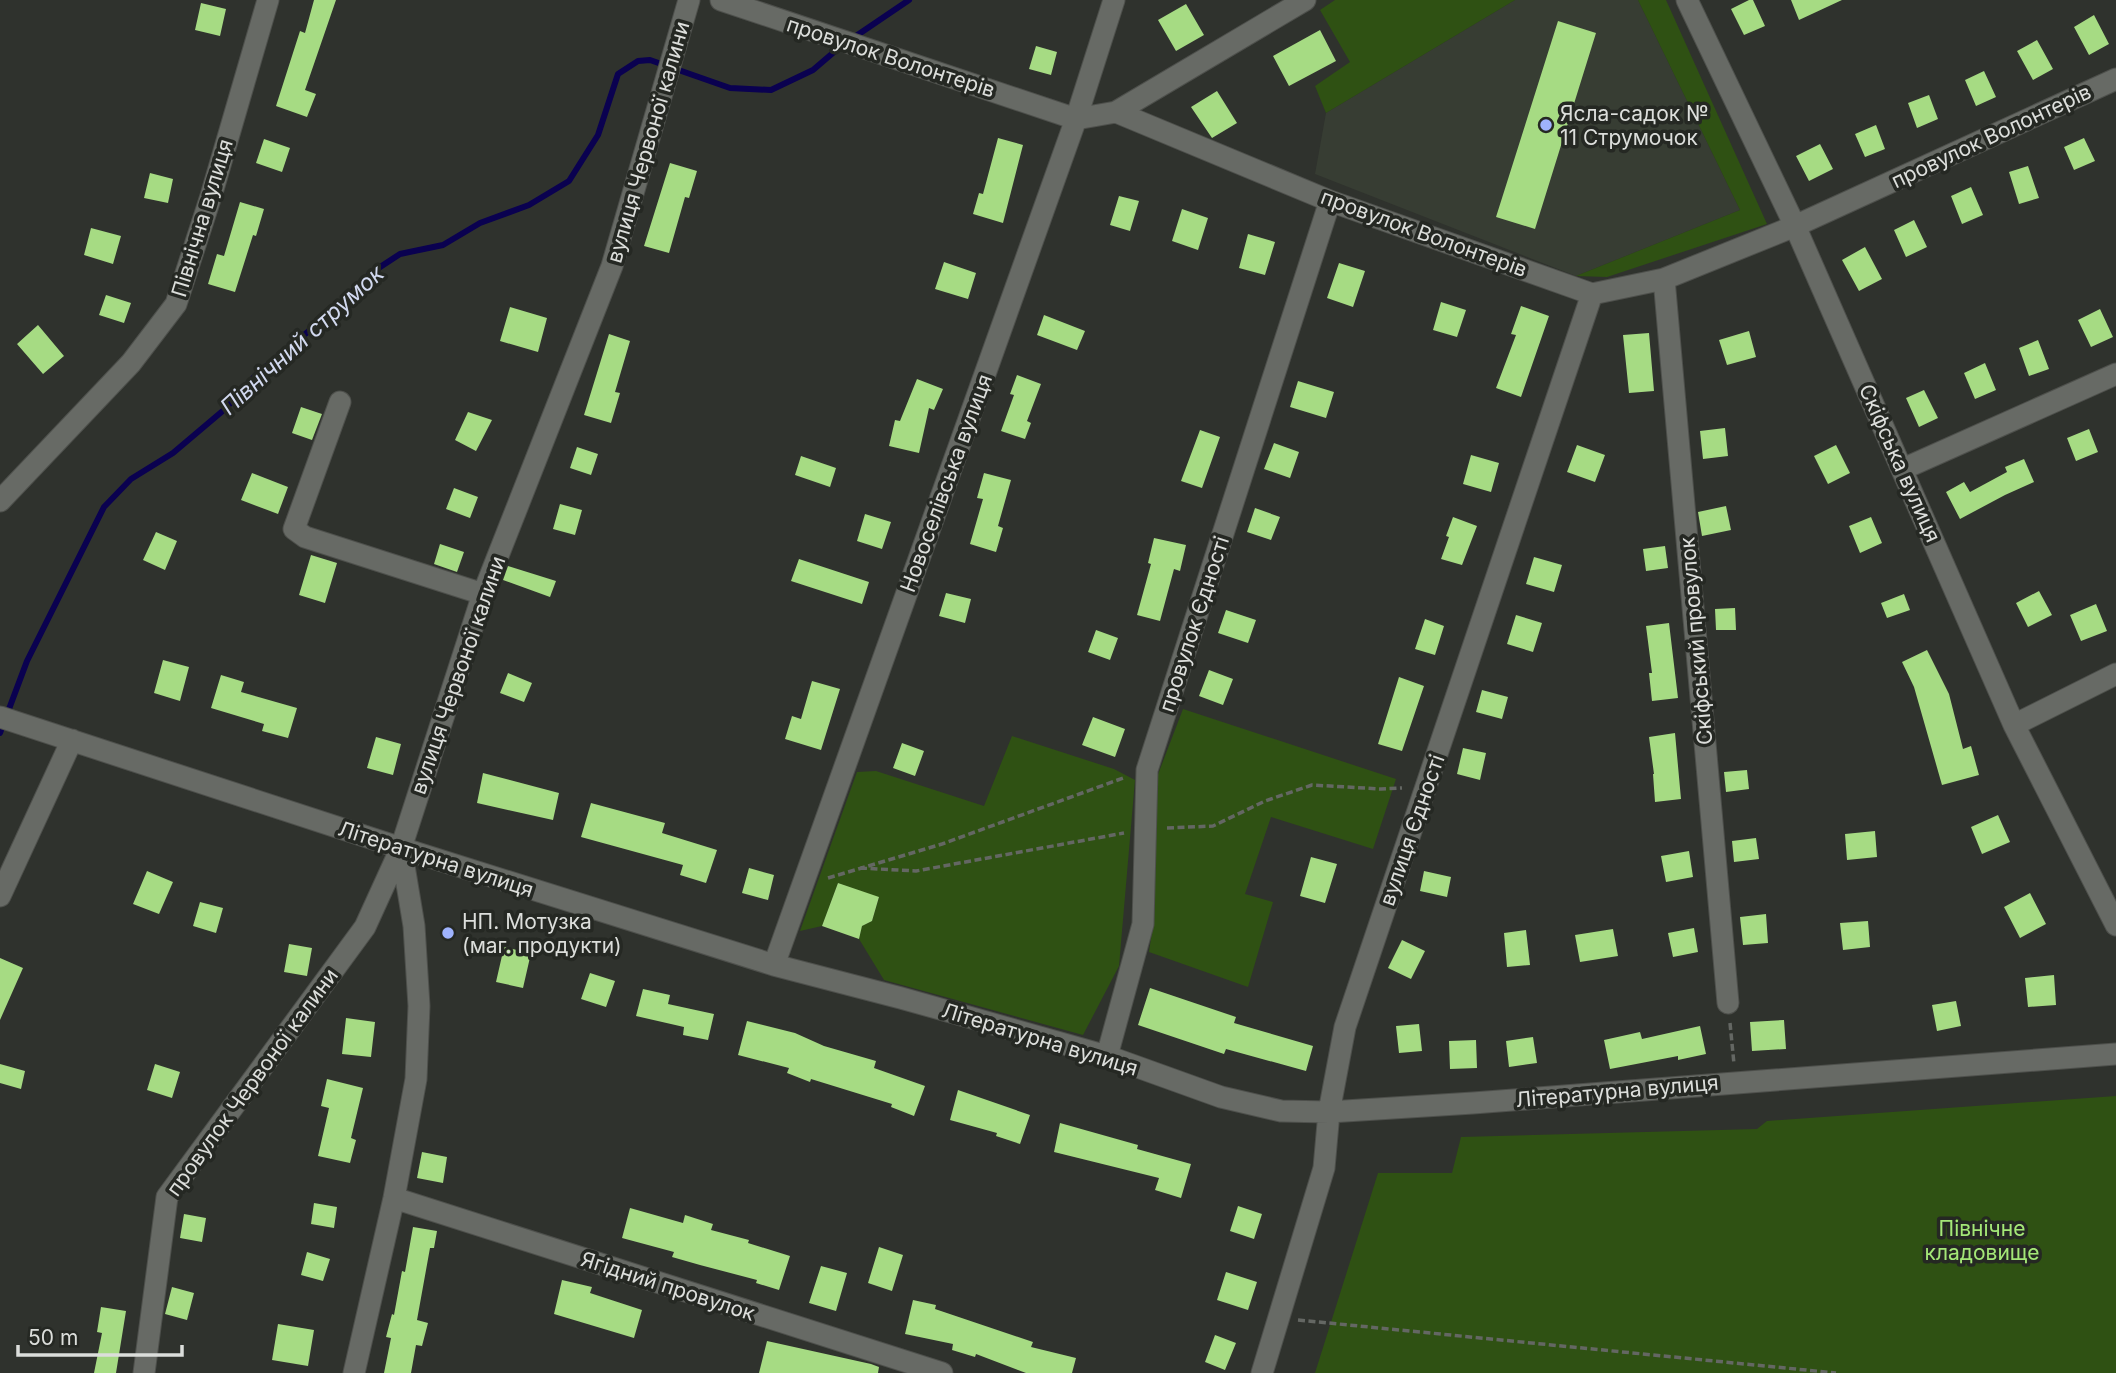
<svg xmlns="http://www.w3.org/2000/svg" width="2116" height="1373" viewBox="0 0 2116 1373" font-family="Inter,sans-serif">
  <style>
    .built { fill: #373d33 }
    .green { fill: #2f5113 }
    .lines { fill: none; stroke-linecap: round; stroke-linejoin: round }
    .stream { stroke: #0a0150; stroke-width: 6 }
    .building { fill: #a6db83 }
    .minor-casing { stroke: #4e504c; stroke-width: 23 }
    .path { stroke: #646763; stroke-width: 3.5; stroke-dasharray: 7 3.5; stroke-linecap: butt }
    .minor { stroke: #676a65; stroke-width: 21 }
    .poi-dot { fill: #9fb3fd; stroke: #252823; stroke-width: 2.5 }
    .labels { text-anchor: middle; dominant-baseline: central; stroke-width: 7; stroke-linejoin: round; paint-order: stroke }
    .street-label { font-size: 21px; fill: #dcdedb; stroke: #252823 }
    .poi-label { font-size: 21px; fill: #dcdedb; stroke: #252823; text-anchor: start }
    .park-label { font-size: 21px; fill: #a4e777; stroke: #252823 }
    .water-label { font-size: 23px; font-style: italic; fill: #d2d9ef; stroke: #252823 }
  </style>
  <rect width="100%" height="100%" fill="#2f322d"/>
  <!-- built -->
  <path class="built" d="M1515,0h123l102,210 -164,66 -261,-102 11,-61z"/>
  <!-- green -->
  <path class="green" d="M1335,0h180l-189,113 -11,-27 35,-24 -30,-52z
    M1638,0h28l101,224 -160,53 -31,-1 164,-66z
    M1183,709l213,70 -23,70 -102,-32 -26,77 28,8 -25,85 -99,-35 4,-27 4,-148z
    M1012,736l102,33 21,11 -16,186 -36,69 -199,-55 -25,-41 3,-13 10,-5 7,-23 -41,-15 -16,43 -22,5 57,-159 19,-1 108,35z
    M2116,1096v277h-801l63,-200h74l9,-36 296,-8 10,-8z"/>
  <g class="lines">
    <!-- stream -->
    <path class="stream" d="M853,38l56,-38
      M0,733l27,-72 77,-154 27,-28 42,-26 52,-44 31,-34 78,-65 37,-37 29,-19 43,-9 37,-22 49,-18 40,-24 29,-46 20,-61 20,-13 12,-1 80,28 41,2 42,-20 28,-24"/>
  </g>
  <!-- building -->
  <path class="building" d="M314,0h22l-31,90 11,4 -9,23 -31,-11 24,-75 5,2z
    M1749,0h4l12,26 -21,9 -13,-26z
    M1791,0h51l-43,20z
    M201,3l25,6 -6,27 -25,-6z
    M1186,4l18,31 -28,16 -18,-31z
    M2094,15l15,29 -20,11 -15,-28z
    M1558,21l38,12 -61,196 -39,-12z
    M1320,30l16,31 -47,25 -16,-30z
    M2037,40l16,29 -20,11 -16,-29z
    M1036,46l21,6 -6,23 -22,-6z
    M1984,71l12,26 -20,9 -11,-26z
    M1217,91l20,32 -25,15 -21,-31z
    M1929,95l9,24 -21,9 -9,-25z
    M1876,125l9,24 -20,8 -10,-23z
    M998,138l25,7 -20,78 -30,-9 6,-21 4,1z
    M2084,138l11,23 -21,9 -10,-23z
    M264,139l26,9 -8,24 -26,-9z
    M1820,144l13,25 -24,12 -13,-25z
    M670,163l27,8 -8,27 -4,-1 -16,56 -25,-7z
    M2028,166l11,32 -20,6 -10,-32z
    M150,173l23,6 -5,24 -24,-5z
    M1971,187l12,28 -21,9 -11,-28z
    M1119,196l20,5 -9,30 -20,-6z
    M240,202l24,7 -8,27 -3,-1 -18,57 -27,-8 9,-30 7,2z
    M1182,209l26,9 -10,32 -26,-9z
    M1914,220l13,27 -21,10 -12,-27z
    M91,228l30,8 -8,28 -29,-9z
    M1248,234l27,8 -10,33 -26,-7z
    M1865,247l17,32 -23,12 -17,-31z
    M944,262l32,11 -8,26 -33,-10z
    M1339,263l26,8 -12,36 -26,-9z
    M106,295l25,8 -7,20 -25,-8z
    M1441,302l25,8 -9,27 -24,-7z
    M1521,306l28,10 -28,81 -25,-9 20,-53 -5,-1z
    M510,307l37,11 -9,34 -38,-11z
    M2100,309l13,28 -22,10 -13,-27z
    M1044,315l41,16 -8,19 -40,-15z
    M38,325l26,31 -21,18 -26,-30z
    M1749,331l7,26 -29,8 -8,-25z
    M1649,333l5,58 -25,2 -6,-58z
    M609,334l21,7 -15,51 5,1 -9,30 -27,-8z
    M2038,340l11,29 -20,7 -10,-28z
    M1985,363l11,27 -21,9 -11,-26z
    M1017,375l24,9 -14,37 4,2 -6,16 -24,-8 13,-36 -4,-1z
    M917,379l26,10 -9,21 -5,-2 -10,45 -30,-7 6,-26 5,1z
    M1298,381l36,11 -8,26 -36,-11z
    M1924,390l14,28 -19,9 -13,-29z
    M301,407l21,7 -10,26 -20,-7z
    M468,412l24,8 -16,31 -21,-11z
    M1725,428l3,28 -25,3 -3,-28z
    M2089,429l9,23 -22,9 -9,-23z
    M1200,430l20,7 -18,51 -21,-7z
    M1274,443l25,9 -9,26 -26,-9z
    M1577,445l28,10 -10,27 -28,-10z
    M1836,445l14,28 -22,11 -14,-28z
    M577,447l21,7 -7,21 -21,-7z
    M1471,455l28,8 -8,29 -28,-8z
    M801,456l35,12 -6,19 -35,-12z
    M2024,459l10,23 -29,13 -45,24 -14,-27 18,-10 6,10 37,-20 -2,-5z
    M252,473l36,14 -10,27 -37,-14z
    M984,473l27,7 -13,46 5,2 -7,24 -26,-8 13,-45 -6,-1z
    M454,488l24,9 -8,21 -24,-9z
    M560,504l22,6 -7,25 -22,-6z
    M1726,506l5,24 -29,6 -4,-24z
    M1255,508l25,9 -9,23 -24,-8z
    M865,514l26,8 -9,27 -25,-8z
    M1453,517l24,9 -15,39 -21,-6 8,-22 -3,-1z
    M1871,517l11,26 -22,10 -11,-27z
    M156,532l21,9 -12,29 -22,-10z
    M1154,538l32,7 -6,26 -6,-2 -14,52 -23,-6 14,-51 -3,-1z
    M440,544l24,8 -7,20 -23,-8z
    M1665,546l3,22 -22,3 -3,-22z
    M311,555l26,8 -12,40 -26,-8z
    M1534,557l28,8 -8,27 -28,-8z
    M799,559l70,23 -7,22 -71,-23z
    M508,566l48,15 -6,16 -47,-17z
    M2039,591l13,24 -24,12 -12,-24z
    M946,593l25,6 -6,24 -26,-7z
    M1904,594l6,16 -23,8 -6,-15z
    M2096,604l11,27 -26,10 -11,-26z
    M1735,608l1,22h-20l-1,-21z
    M1226,610l30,10 -8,23 -30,-10z
    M1516,615l26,8 -9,29 -26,-8z
    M1425,619l19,7 -9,29 -20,-6z
    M1669,623l9,75 -26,3 -3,-28h3l-6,-47z
    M1096,630l22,8 -8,22 -22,-8z
    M1927,650l22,44 14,55 8,-3 8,29 -37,10 -28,-98 -12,-25z
    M163,660l26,7 -9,34 -26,-8z
    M1209,670l24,9 -10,26 -24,-9z
    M508,673l24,10 -8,19 -24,-9z
    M221,675l23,7 -3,10 56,16 -9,30 -26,-7 2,-7 -53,-16z
    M1399,677l25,9 -22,65 -24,-7z
    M812,681l28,8 -19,61 -36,-11 7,-23 9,3z
    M1482,690l26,7 -6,22 -26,-7z
    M1093,717l32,12 -10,28 -33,-12z
    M1675,733l6,66 -26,3 -2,-28h1l-5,-37z
    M376,737l25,7 -8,31 -26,-7z
    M902,743l22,8 -9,25 -22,-8z
    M1463,748l23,5 -6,27 -23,-6z
    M1747,770l2,19 -23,3 -2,-20z
    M483,773l76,20 -6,27 -76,-17z
    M591,803l74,20 -3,10 55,17 -11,33 -26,-8 3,-10 -102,-28z
    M1998,815l12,27 -28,12 -11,-27z
    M1875,831l2,26 -30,3 -2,-26z
    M1756,838l3,21 -25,3 -2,-21z
    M1689,851l4,26 -27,5 -5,-26z
    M1311,857l26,7 -12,39 -25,-7z
    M749,868l25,7 -6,25 -26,-7z
    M147,871l26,11 -14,32 -26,-10z
    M1424,871l27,6 -4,20 -27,-6z
    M838,883l41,14 -7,24 -10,5 -3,13 -37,-13z
    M2030,893l16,31 -26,14 -16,-31z
    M200,902l23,6 -7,25 -23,-7z
    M1766,914l2,29 -25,2 -3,-28z
    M1868,921l2,26 -27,3 -3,-27z
    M1694,928l4,24 -25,5 -5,-24z
    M1613,929l5,27 -38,6 -5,-27z
    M1526,930l4,35 -23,2 -3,-34z
    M1402,940l23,11 -14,28 -23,-11z
    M289,944l23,4 -5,28 -23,-4z
    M504,947l27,6 -8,35 -27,-6z
    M0,958l23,10 -23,52z
    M590,973l25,8 -9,26 -25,-8z
    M2054,975l2,30 -28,2 -3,-29z
    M1150,988l86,29 -2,6 79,23 -7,25 -80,-22 -2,5 -86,-29z
    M643,989l27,6 -2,9 46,10 -6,26 -25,-5 1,-8 -48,-11z
    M1956,1001l5,25 -24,5 -5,-26z
    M346,1018l29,4 -4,35 -29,-3z
    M1784,1020l2,29 -34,2 -2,-29z
    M747,1021l48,12 29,13 52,15 -2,7 51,18 -11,30 -23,-9 1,-3 -81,-25 -1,3 -23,-9 2,-5 -51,-13z
    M1419,1024l3,27 -23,2 -3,-27z
    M1700,1026l6,28 -28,6v-4l-68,13 -6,-29 36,-8 2,7z
    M1533,1037l4,26 -28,4 -3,-26z
    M1476,1040l1,28 -27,1 -1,-28z
    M0,1064l25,7 -4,18 -21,-6z
    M155,1064l25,8 -8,26 -25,-8z
    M327,1079l36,9 -12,50 5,2 -6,23 -32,-7 11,-48 -8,-2z
    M958,1090l72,25 -10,29 -24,-8 1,-3 -47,-13z
    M1060,1123l78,22 -1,4 54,15 -10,34 -26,-8 4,-12 -105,-26z
    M422,1152l25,5 -4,26 -26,-5z
    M314,1203l23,4 -3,21 -23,-4z
    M1238,1206l24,8 -8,25 -24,-8z
    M630,1208l53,15 2,-8 28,9 -2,6 38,10 -1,3 42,13 -11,34 -23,-7 1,-3 -57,-15 -28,-8 2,-5 -52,-14z
    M184,1214l22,4 -4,24 -22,-4z
    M413,1227l24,4 -3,17h-4l-13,72 11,3 -6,23 -6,-1 -5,28h-27l7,-35 -5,-1 6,-23 2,1 8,-44 3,1z
    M879,1247l24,8 -11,36 -24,-8z
    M307,1252l23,7 -7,22 -22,-6z
    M821,1266l26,7 -11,38 -27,-8z
    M1226,1272l31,10 -9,28 -31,-10z
    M562,1280l30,7 -2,6 52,17 -8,28 -80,-24z
    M172,1287l22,6 -7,27 -22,-6z
    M913,1300l23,5 -1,4 98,33 -2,5 45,11 -4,15h-46l-50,-19 -1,3 -23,-7 1,-6 -48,-10z
    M101,1307l25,4 -10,62h-22l8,-40 -5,-1z
    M278,1324l36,6 -6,36 -36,-6z
    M1215,1335l21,8 -11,27 -20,-8z
    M767,1341l104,23 8,3 -1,6h-119z"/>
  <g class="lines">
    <!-- minor casing -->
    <g class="minor-casing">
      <path id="minor" d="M721,0l355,119 40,-7 214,89 262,93 72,-15 131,-53 321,-147
        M1687,0l108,226 219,499 102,200
        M1116,112l189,-112
        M1664,279l64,724
        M340,402l-46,127 11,8 178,57
        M1903,469l213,-95
        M0,501l131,-138 45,-59 35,-108 57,-196
        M0,717l401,131 373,117 127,33 206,58 114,41 60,14 48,1 144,-9 643,-49
        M2014,725l102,-51
        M0,896l72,-156
        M774,965l302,-846 38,-119
        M1107,1056l36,-132 4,-154 183,-569
        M394,1198l548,175
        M144,1373l23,-176 198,-270 36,-79
        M354,1373l40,-175 22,-119 3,-73 -5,-80 -13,-78 82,-254 129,-328 77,-266
        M1262,1373l62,-205 5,-56 16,-85 247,-733"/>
    </g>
    <!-- path -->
    <path class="path" d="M1167,828l46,-2 52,-25 47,-16 69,4 21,-1
      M860,868l56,3 208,-38
      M828,878l114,-34 184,-67
      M1730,1023l4,41
      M1298,1320l538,53"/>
    <!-- minor -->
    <use href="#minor" class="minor"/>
  </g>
  <!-- markers -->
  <g class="poi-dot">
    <circle cx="1546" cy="125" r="7"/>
    <circle cx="448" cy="933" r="7"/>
  </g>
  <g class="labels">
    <!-- street labels -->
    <g class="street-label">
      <text transform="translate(891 57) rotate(18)">провулок Волонтерів</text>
      <text transform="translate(1991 136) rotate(-25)">провулок Волонтерів</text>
      <text transform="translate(648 142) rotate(-74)">вулиця Червоної калини</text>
      <text transform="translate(202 218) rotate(-73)">Північна вулиця</text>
      <text transform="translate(1424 233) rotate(20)">провулок Волонтерів</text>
      <text transform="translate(1900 463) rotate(66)">Скіфська вулиця</text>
      <text transform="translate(946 483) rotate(-70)">Новоселівська вулиця</text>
      <text transform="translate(1194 624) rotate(-72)">провулок Єдності</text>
      <text transform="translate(1696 641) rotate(-95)">Скіфський провулок</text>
      <text transform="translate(458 675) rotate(-71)">вулиця Червоної калини</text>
      <text transform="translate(1412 830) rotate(-71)">вулиця Єдності</text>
      <text transform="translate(436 859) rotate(18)">Літературна вулиця</text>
      <text transform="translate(1040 1039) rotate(17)">Літературна вулиця</text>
      <text transform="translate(252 1082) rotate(-54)">провулок Червоної калини</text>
      <text transform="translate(1617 1091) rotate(-5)">Літературна вулиця</text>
      <text transform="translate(668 1286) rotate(18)">Ягідний провулок</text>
    </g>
    <!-- poi labels -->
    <g class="poi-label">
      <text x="1560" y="113">Ясла-садок №<tspan x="1560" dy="24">11 Струмочок</tspan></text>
      <text x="462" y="921">НП. Мотузка<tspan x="462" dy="24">(маг. продукти)</tspan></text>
    </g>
    <!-- park labels -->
    <g class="park-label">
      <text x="1982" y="1228">Північне<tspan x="1982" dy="24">кладовище</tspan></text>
    </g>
    <!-- water labels -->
    <g class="water-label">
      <text transform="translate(302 340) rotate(-42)">Північний струмок</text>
    </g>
  </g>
  <!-- scale -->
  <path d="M18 1345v10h164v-10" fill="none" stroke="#dcdedb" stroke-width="3.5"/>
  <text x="28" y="1345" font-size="21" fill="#dcdedb" stroke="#252823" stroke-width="5" paint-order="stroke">50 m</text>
</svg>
